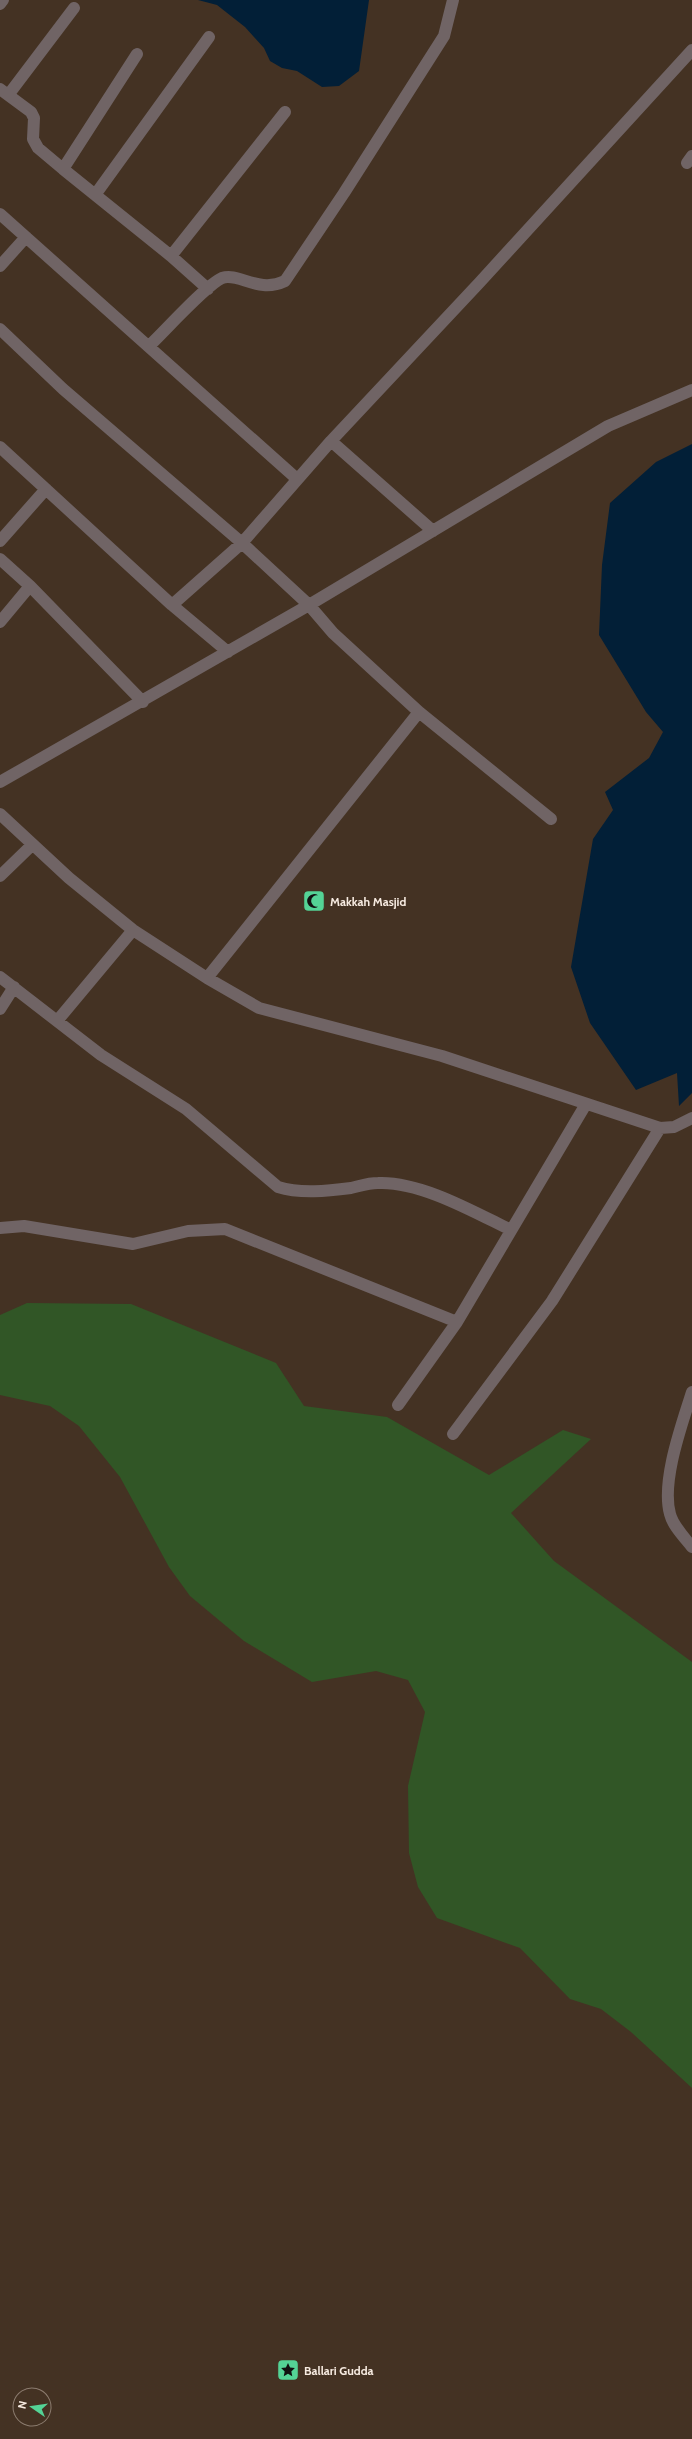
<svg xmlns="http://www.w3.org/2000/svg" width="692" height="2439" viewBox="0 0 692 2439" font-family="Cabin,sans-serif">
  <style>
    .green { fill: #315626 }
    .water { fill: #021f37 }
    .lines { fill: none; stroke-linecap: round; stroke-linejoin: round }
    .minor { stroke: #706465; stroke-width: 12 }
    .labels { text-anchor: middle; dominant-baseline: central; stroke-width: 4; stroke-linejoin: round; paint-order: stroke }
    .poi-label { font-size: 12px; font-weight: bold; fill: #f7ebe1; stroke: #443223; text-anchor: start }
  </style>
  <rect width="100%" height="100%" fill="#443223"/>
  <!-- green -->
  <path class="green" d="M27,1303l104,1 145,59 28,43 83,11 102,58 74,-45 28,9 -80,74 43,48 138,101v426l-61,-56 -30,-23 -31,-10 -50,-51 -83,-30 -19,-31 -9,-34 -1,-67 17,-74 -17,-32 -32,-9 -64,11 -68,-41 -54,-45 -21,-29 -49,-90 -41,-51 -29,-20 -50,-11v-80z"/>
  <!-- water -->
  <path class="water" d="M198,0h171l-10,71 -20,15 -17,1 -25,-16 -15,-3 -12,-7 -6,-13 -19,-21 -28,-22z
    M692,444v649l-13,13 -2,-33 -41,17 -46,-67 -19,-56 22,-128 20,-29 -8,-18 44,-34 14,-26 -17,-20 -47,-77 3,-70 8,-62 46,-41z"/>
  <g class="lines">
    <!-- minor -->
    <path class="minor" d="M0,4l3,-4
      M137,54l-74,115 108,87 37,33
      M0,89l31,23 3,6 -1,21 5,9 25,21
      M9,94l65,-86
      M687,163l5,-7
      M95,195l114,-158
      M0,214l297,265
      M171,256l114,-144
      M0,266l26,-29
      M0,329l63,60 179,154 67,62 24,28 86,79 -212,266
      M149,346c15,-14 57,-61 73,-68 17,-6 36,16 63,3l59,-88 100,-157 9,-36
      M331,441l102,90
      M0,447l172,158 56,47
      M0,541l46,-52
      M0,559l30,27
      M172,605l70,-62 89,-102 149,-159 212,-232
      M0,622l30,-36 113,116
      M419,712l132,107
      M0,782l309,-177 299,-179 84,-36
      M0,814l69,64 64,52 74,48 52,30 183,48 218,72 14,-1 18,-9
      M0,876l32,-31
      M0,977l101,78 85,54 92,78c22,7 50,4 73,1 9,-2 17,-5 27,-5 42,-2 96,29 133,47
      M0,1009l14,-22
      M57,1021l76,-91
      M0,1228l24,-2 109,18 55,-13 37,-2 232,93 129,-218
      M692,1392c-10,32 -31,89 -22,122 3,12 14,23 22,33
      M398,1405l59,-83
      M453,1434l99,-133 108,-173"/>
  </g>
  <!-- icons -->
  <defs>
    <g id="mosque-square" transform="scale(1.15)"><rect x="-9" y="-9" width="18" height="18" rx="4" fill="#54d396" stroke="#443223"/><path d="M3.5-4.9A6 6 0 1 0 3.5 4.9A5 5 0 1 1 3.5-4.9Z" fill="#111"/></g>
    <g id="sight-square" transform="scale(1.15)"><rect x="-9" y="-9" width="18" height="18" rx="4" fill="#54d396" stroke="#443223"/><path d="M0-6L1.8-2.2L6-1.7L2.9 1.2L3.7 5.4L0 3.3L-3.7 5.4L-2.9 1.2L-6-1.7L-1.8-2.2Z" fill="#111"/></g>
  </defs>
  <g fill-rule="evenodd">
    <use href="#mosque-square" x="314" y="901"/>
    <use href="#sight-square" x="288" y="2370"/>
  </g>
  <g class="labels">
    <!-- poi labels -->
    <g class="poi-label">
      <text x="330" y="901">Makkah Masjid</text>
      <text x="304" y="2370">Ballari Gudda</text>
    </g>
  </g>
  <!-- north arrow -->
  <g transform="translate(32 2407) rotate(283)"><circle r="19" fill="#443223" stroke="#8c7c6f"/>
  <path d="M0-3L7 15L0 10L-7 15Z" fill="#54d396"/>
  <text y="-6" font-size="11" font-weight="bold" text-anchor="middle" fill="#f7ebe1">N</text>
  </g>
</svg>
